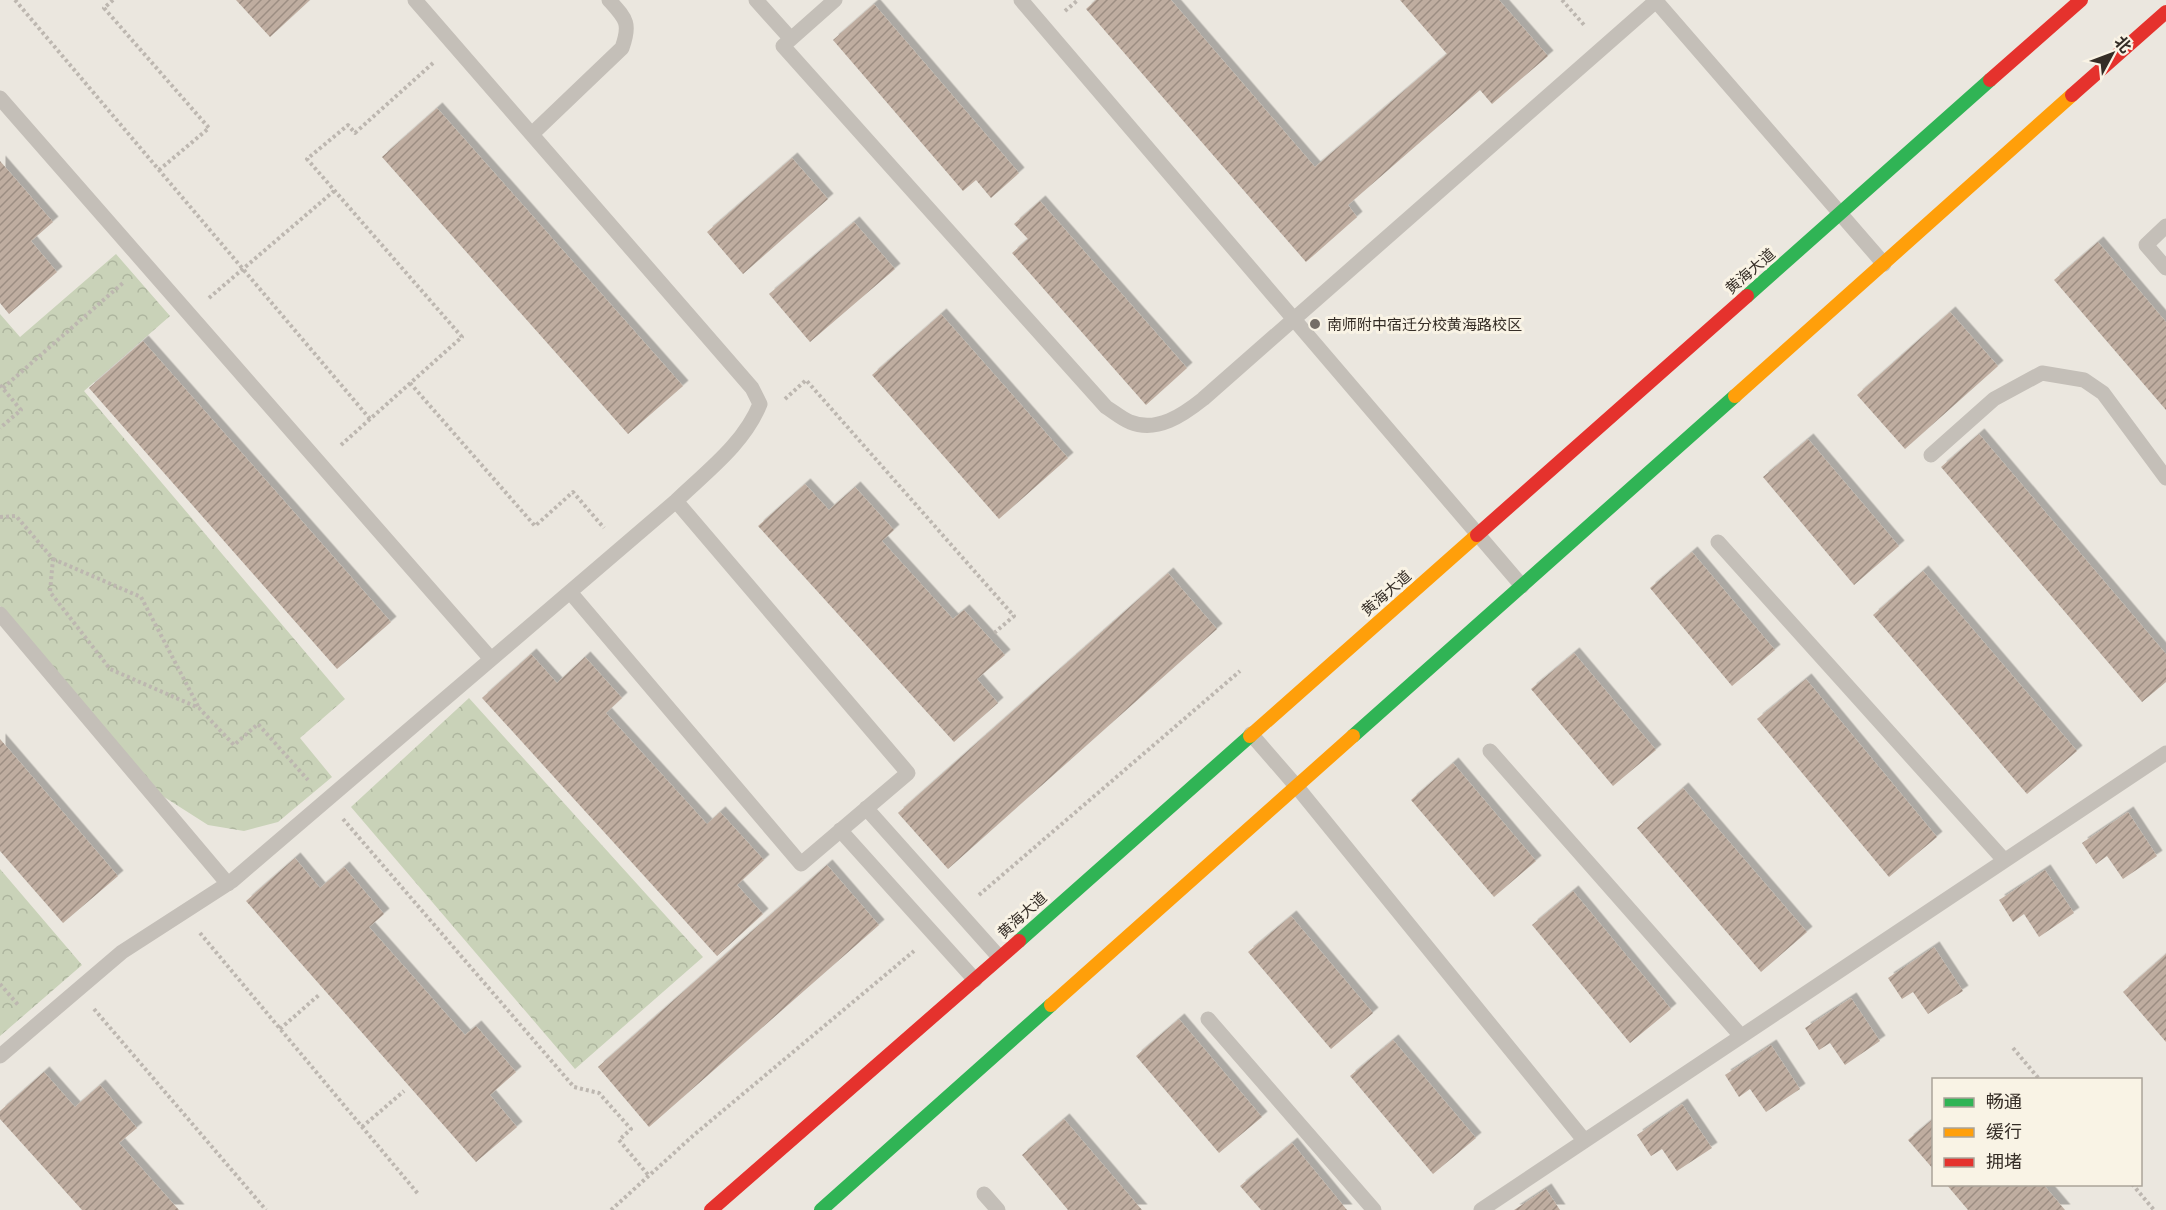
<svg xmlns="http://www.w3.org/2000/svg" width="2166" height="1210" viewBox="0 0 2166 1210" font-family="'Public Sans','Noto Sans SC',sans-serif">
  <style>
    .park { fill: url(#park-crowns) }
    .building { fill: url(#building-hatch); filter: url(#shadow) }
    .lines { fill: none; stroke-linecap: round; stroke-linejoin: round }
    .path { stroke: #bdb7b0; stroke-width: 4; stroke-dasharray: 3 3; stroke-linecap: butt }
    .lane { stroke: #c4bfb8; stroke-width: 15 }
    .fast { stroke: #30b455; stroke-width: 14 }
    .slow { stroke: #ff9f0a; stroke-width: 14 }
    .jam { stroke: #e5322d; stroke-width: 14 }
    .poi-dot { fill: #756e67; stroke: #f9f3e5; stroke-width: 2 }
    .labels { text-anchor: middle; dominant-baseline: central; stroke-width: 6; stroke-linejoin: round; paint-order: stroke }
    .street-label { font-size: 15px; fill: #352d26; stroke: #f9f3e5 }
    .poi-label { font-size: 15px; fill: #352d26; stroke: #f9f3e5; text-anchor: start }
  </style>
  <defs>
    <pattern id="park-crowns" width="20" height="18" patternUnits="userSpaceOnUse" patternTransform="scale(1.5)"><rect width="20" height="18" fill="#c9d2b8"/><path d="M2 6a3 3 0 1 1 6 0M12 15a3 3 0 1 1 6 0" fill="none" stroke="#adb59e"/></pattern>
    <pattern id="building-hatch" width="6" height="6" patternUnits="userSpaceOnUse" patternTransform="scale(1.5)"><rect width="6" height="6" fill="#bfada0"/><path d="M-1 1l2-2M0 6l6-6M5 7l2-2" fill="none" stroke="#9c8d82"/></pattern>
    <filter id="shadow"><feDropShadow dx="5.5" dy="-5.5" stdDeviation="0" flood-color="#0004"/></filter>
  </defs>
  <rect width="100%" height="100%" fill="#ebe7df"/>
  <!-- park -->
  <path class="park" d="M116,254l54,62 -86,75 261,308 -45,39 32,39 -54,45 -34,9 -36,-6 -47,-30 -161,-189v-292l20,23z
    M469,698l234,259 -128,112 -224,-262z
    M0,869l82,96 -82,71z"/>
  <!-- building -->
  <path class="building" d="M236,0h74l-40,37z
    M1096,0h75l144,167 132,-113 -47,-54h99l49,56 -56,48 -12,-14 -132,115 9,12 -51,45 -220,-253z
    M874,4l145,169 -28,25 -15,-18 -13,11 -130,-151z
    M437,108l246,278 -55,48 -246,-277z
    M792,158l36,41 -85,75 -36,-42z
    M0,161l53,61 -22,19 26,31 -48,42 -9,-11z
    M1040,201l147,167 -41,37 -134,-152 16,-14 -14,-15z
    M854,222l41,47 -85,73 -41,-48z
    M2098,242l68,80v88l-112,-130z
    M1950,312l48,54 -93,83 -48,-54z
    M941,314l127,144 -69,61 -127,-144z
    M143,341l248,281 -54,47 -248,-281z
    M1979,434l187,220v28l-24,20 -201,-235z
    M1808,439l91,107 -45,39 -91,-108z
    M805,484l24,26 26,-23 39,43 -12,11 71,78 11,-9 41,45 -28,24 21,24 -44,39 -196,-216z
    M1692,552l83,98 -43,36 -82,-98z
    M1923,571l154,180 -50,43 -154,-179z
    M1168,573l49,56 -269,240 -50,-56z
    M1574,653l82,97 -43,36 -82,-97z
    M531,654l26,29 28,-26 37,41 -16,15 101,111 13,-12 44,48 -27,25 26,29 -46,42 -235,-258z
    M1806,679l131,158 -48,40 -132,-158z
    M0,739l118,137 -55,47 -63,-72z
    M1453,763l83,98 -42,36 -83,-97z
    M1683,788l124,144 -46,40 -124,-144z
    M2128,812l29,44 -34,23 -16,-23 -11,8 -14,-21z
    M295,858l25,30 24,-21 40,47 -15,13 96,108 11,-9 40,46 -26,23 27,32 -41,35 -230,-261z
    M827,865l52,60 -230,202 -51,-60z
    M2045,870l29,43 -35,24 -15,-23 -11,8 -14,-22z
    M1573,891l98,118 -41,34 -98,-118z
    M1291,916l82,97 -42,36 -83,-97z
    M1934,947l29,44 -35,23 -15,-22 -11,7 -14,-21z
    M2166,954v88l-43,-50z
    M1851,998l29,43 -35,24 -15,-22 -11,7 -14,-22z
    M1179,1019l83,98 -43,36 -83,-97z
    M1393,1040l83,98 -43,36 -83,-98z
    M1771,1045l29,44 -34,23 -16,-23 -11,8 -14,-22z
    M44,1072l31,35 25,-22 37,43 -18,15 60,67h-97l-82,-91v-8z
    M1682,1104l30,44 -35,23 -15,-22 -11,7 -14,-21z
    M1934,1118v52l-26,-30z
    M1064,1119l78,91h-74l-46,-55z
    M1292,1143l55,67h-86l-21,-24z
    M1946,1184h97l22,26h-97z
    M1546,1189l14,21h-46z"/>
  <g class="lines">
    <!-- path -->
    <path class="path" d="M15,0l355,419
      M113,0l-9,8 105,120 -50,42
      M1562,0l23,26
      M1065,11l13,-11
      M209,298l125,-107
      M410,383l125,143 38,-34 31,36
      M0,385l21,25 -21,18
      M3,388l121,-106
      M785,399l21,-19 208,236 -21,18
      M341,445l121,-108 -155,-178 41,-34 7,8 78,-70
      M0,517l16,-1 37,43 -3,33 60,77 89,39 35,37 24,-21 50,56
      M53,559l88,38 58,111
      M343,819l231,268 25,6 32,36 -12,11 30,36
      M979,895l261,-224
      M200,933l219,262
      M0,984l19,22
      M94,1009l172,201
      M280,1029l40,-35
      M2013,1048l27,32
      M362,1127l42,-36
      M2132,1184l22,26
      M611,1210l84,-76 219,-183"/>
    <!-- lane -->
    <path class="lane" d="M756,0l35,39
      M835,0l-52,46 323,361c8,5 16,12 24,15 27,11 53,-7 73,-23l454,-399
      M1021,0l501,586
      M1656,1l228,263
      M0,98l491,561
      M532,134l90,-86c9,-25 4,-29 -13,-48
      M2166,226l-20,19 20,23
      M1931,455l63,-56 48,-26 42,7 19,13 63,85
      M1718,542l286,318
      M570,592l231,272 107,-91 -232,-272
      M0,614l228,270
      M1251,734l46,53 287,353
      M1490,751l251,285
      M866,808l133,149
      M840,830l135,150
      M1208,1019l166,191
      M0,1056l122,-104 110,-71 444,-380c30,-29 68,-57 84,-97l-8,-16 -337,-388
      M984,1194l14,16
      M1481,1210l685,-457"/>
    <!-- fast -->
    <path class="fast" d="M1747,296l243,-216
      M1353,736l382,-340
      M1019,941l231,-205
      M821,1210l230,-205"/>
    <!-- slow -->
    <path class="slow" d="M1735,396l337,-301
      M1250,736l227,-201
      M1051,1005l302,-269"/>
    <!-- jam -->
    <path class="jam" d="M1990,80l91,-80
      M2072,95l94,-83
      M1477,535l270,-239
      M711,1210l308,-269"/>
  </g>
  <!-- markers -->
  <circle class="poi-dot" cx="1315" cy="324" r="6"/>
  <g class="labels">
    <!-- street labels -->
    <g class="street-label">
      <text transform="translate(1750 271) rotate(-41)">黄海大道</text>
      <text transform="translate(1386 593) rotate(-41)">黄海大道</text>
      <text transform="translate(1022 915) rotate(-42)">黄海大道</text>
    </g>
    <!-- poi labels -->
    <g class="poi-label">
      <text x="1327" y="324">南师附中宿迁分校黄海路校区</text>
    </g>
  </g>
  <!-- legend -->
  <rect x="1932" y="1078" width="210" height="108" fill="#f9f3e5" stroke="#aba499" stroke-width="1.5"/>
  <rect x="1944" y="1098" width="30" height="9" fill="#30b455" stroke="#aba499" stroke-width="1.5"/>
  <text x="1986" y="1108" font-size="18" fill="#352d26">畅通</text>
  <rect x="1944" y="1128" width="30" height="9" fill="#ff9f0a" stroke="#aba499" stroke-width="1.5"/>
  <text x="1986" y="1138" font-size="18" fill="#352d26">缓行</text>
  <rect x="1944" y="1158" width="30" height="9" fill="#e5322d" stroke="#aba499" stroke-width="1.5"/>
  <text x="1986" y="1168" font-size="18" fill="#352d26">拥堵</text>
  <!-- north arrow -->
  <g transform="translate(2112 54) rotate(49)" stroke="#f9f3e5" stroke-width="4.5" paint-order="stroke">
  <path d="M0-4.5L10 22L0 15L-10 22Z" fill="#352d26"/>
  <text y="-9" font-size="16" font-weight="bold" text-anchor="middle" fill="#352d26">北</text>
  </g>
</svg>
